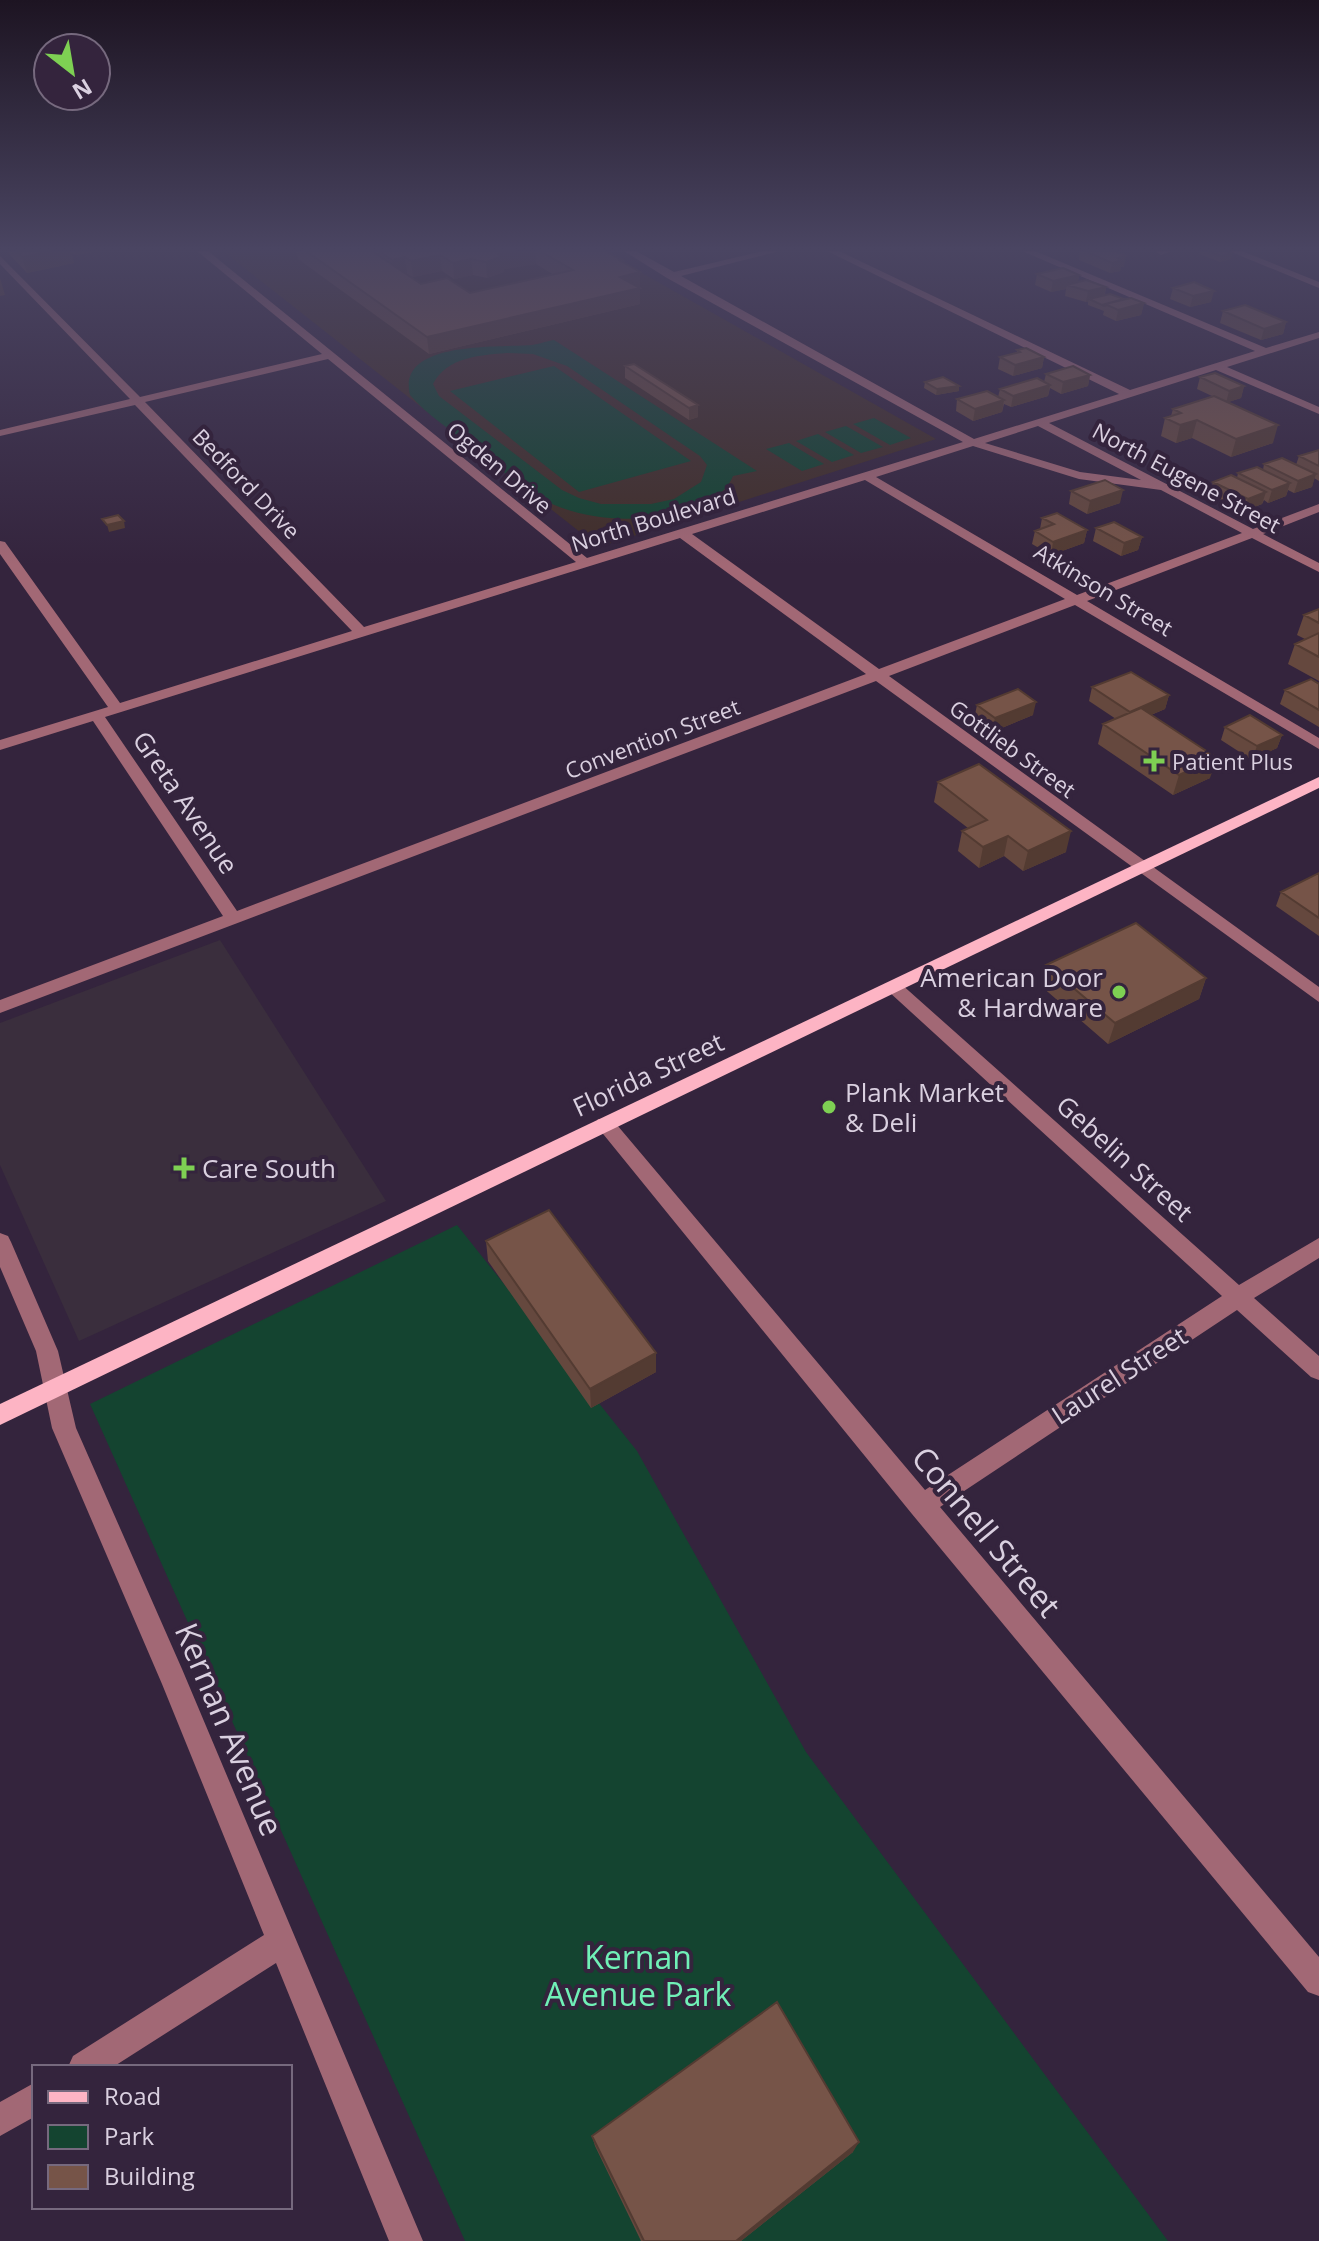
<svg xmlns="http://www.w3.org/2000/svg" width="1319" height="2241" viewBox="0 0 1319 2241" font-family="'Open Sans',sans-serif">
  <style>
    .education { fill: #412e28 }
    .medical { fill: #3a2e3d }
    .green { fill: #144430; fill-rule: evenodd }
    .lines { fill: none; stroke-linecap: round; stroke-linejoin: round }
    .minor { fill: #a26875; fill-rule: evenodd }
    .major { fill: #fdb4c4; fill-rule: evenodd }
    .wall { fill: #65483e; fill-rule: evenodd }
    .shaded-wall { fill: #533b32 }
    .building { fill: #765448; stroke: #533b32; stroke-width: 2 }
    .poi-dot { fill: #7ed053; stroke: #34243d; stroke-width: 3 }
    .labels { text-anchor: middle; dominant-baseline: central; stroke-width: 8; stroke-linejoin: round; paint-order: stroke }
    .far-street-label { font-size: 22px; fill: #dad0e0; stroke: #34243d }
    .far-poi-label { font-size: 22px; fill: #dad0e0; stroke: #34243d; text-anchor: start }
    .street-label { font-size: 26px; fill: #dad0e0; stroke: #34243d }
    .poi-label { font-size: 26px; fill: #dad0e0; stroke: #34243d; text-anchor: start }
    .near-street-label { font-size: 32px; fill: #dad0e0; stroke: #34243d }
    .near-park-label { font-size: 32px; fill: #70f0b7; stroke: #34243d }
  </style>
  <rect width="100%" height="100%" fill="#34243d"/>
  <!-- education -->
  <path class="education" d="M223,251h380l333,188 -337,108z"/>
  <!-- medical -->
  <path class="medical" d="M220,940l166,261 -307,140 -79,-176v-142z"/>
  <!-- green -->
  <path class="green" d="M554,340l203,131 -24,5c-8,20 -29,28 -48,34 -47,15 -108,11 -150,-15 -22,-14 -43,-33 -64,-49 -20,-16 -44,-31 -61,-51 -14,-56 93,-47 122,-50 3,0 15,-4 22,-5zM507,353l26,1 34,12 133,90 7,9 -6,17 -27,17 -23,5h-50l-22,-6 -17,-8 -123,-94 -6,-12c14,-27 47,-29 74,-31z
    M554,366l137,95 -112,31 -129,-101z
    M874,418l37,20 -21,7 -37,-21z
    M846,426l37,21 -22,6 -36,-21z
    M818,434l36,21 -22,7 -36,-21z
    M789,443l35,21 -22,7 -36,-22z
    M457,1225l180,226 169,301 362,489h-703l-375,-837z"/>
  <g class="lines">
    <!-- minor -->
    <path class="minor" d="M197,251h11l379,307 376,-116 -296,-164 -43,-27h12l38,21 89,-21h17l-99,25 293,163 145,-45 -292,-143h12l291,139 125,-39 -233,-100h13l231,97 53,-16v6l-92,29 92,40v7l-103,-44 -167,53 204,106 66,-25v8l-56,22 56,29v9l-67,-34 -165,63 232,137v11l-244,-144 -186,71 430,311v15l-443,-321 -876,332v-13l223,-84 -130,-195 -93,29v-10l108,-33 -108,-153v-13l5,1 115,161 232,-72 -217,-226 -135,31v-6l130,-31 -130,-135v-8l140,141 182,-43zM328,359l248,203 -212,65 -219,-225zM1038,426l103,54 -61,-8 -95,-29zM973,446l106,33 82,11 81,43 -165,62 -201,-118zM865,480l200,119 -186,70 -187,-135zM680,538l186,136 -629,237 -132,-194z
      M1172,251l-11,4 -5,-3 1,-1z
      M1229,251h13l77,31v6z
      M894,981l6,2 339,302 80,-47v20l-65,40 65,58v24l-8,-3 -74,-67 -297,197 379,450v39l-11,-4 -396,-478 -317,-390 3,-5h14l313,371 297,-194 -334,-305 -3,-4z
      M0,1233l8,3 3,6 47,109 18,77 106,241 241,572h-34l-113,-278 -163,104h-45l5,-11 191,-121 -102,-251 -110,-256 -16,-77 -36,-84z
      M34,2083v34l-34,19v-34z"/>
    <!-- major -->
    <path class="major" d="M1319,777v11l-1319,637v-21z"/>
  </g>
  <!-- wall -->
  <path class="wall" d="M8,251h92l-25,4 -4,-3 3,11 -47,10 -18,-19z
    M296,251h309l19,10 16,27v16l-211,50 -131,-95zM536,264l18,11 -84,18 -49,-9 -15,-10 7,3 29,-6 12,8 19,-4 14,3 17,-6v-3z
    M1080,251h35l9,16h-3l-1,4 -10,2 -31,-13z
    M1200,251h26l5,8 -11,3 -21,-8z
    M1037,274l42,1 -1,8 28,4 -1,8 39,8 -3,12 -25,6 -13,-6 1,-4 -16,-6v-3h-2l-21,-6 1,-7 -15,3 -16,-7z
    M1173,288l38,14 -21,5 -20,-8z
    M1223,311l63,11 -3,12 -22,6 -41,-17z
    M1017,350l27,7 -2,11 -29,8 -15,-7 2,-12 17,-4z
    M625,366l73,39v12l-9,3 -64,-42z
    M1046,374l44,1 -2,11 -27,8 -11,-6 -2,8 -37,11 -7,-3 -2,8 -29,9 -17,-10 1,-12 41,-2 2,-8 44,-7z
    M1200,377l44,9 -3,12 -13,4 45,41 -42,14 -39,-19 -16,5 -15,-7 4,-18 6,-2 2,-7 39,-13 -15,-7z
    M925,382l34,4v5l-23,4 -12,-7z
    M1319,450v31l-5,-3 -2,9 -18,6 -6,-3 -2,6 -18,7 -4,-3 -2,4 -18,7 -35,-17 4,-12 24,-4 1,-5 25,-3 1,-6 32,1 3,-9z
    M1071,491l49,12 -33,11 -18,-10z
    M1042,518l45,12 -3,13 -33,12 -19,-11 3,-13 5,-2z
    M1096,528l46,9 -4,13 -17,6 -28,-15z
    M1319,609v72l-31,-17 7,-20 10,-5 -8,-4 7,-20z
    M1319,684v43l-39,-23 5,-14z
    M1092,687l77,8 -4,14 -14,6 59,63 -37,17 -75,-51 5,-20 13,-5 -27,-18z
    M977,705l56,10 -41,17 -18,-13z
    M1225,727l57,8 -5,13 -25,12 -31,-20z
    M938,782l128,70 -43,19 -19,-15 -25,12 -21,-17 4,-20 6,-3 -34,-26z
    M1319,873v63l-43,-30 5,-14z
    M1046,965l160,13 -7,21 -91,45 -67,-58z
    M486,1241l170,112v19l-65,36 -103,-147z
    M592,2136l261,16 -112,89h-100l-46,-95z"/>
  <!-- shaded-wall -->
  <path class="shaded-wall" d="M52,251h19l3,12 -47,10 -5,-16z
    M74,251h26l-25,4z
    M516,251h19l1,13 -32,5v3l-17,6 -1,-16 11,-8z
    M1232,253l-1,6 -11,3 1,-6z
    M440,255l2,16 -29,6 -2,-16z
    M1126,256l-2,11h-3l-1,4 -10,2 2,-10 6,-5z
    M405,257l2,16 -13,3 -2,-16z
    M471,259l2,16 -19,4 -1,-16z
    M621,261h3v15l16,-4v32l-211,50 -2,-17z
    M1079,275l-2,11 -10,-1 -1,4 -15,3 2,-11z
    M0,278l5,17 -5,1z
    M1106,287l-2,11 -15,1 -1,3h-2l2,-11z
    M1214,291l-3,11 -21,5 3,-11z
    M1144,303l-3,12 -25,6 2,-11z
    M1286,322l-3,12 -22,6 3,-11z
    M1044,357l-2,11 -29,8 2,-11z
    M1090,375l-2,11 -27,8 2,-12z
    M1050,385l-2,11 -37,11 2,-11z
    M959,386v5l-23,4 1,-6z
    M1244,386l-3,12 -15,5 3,-12z
    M1004,400l-2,12 -29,9 2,-12z
    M698,405v12l-9,3v-12z
    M1197,420l-5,18 -16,5 4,-18z
    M1278,425l-5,18 -42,14 5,-18z
    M1316,474l-4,13 -18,6 4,-12z
    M1290,483l-4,13 -18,7 4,-13z
    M1123,490l-3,13 -33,11 3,-13z
    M1266,492l-4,12 -18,7 4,-12z
    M124,521l1,7 -16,4 -2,-7z
    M1087,530l-3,13 -33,12 2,-13z
    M1142,537l-4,13 -17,6 3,-13z
    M1169,695l-4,14 -39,16 4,-13z
    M1036,702l-3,13 -41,17 3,-14z
    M1282,735l-5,13 -25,12 5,-14z
    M1217,758l-7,20 -37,17 6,-20z
    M1071,831l-5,21 -43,19 5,-20z
    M1008,836l-4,20 -25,12 4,-21z
    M1206,978l-7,21 -91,45 7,-21z
    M656,1353v19l-65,36 -1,-19z
    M859,2142l-6,10 -112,89h-5z"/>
  <!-- building -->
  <path class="building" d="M17,251h35l-30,6z
    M306,251h66l49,33 26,-6 23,15 103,-23 -33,-19h65l19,10h-3l19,11 -20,5 20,11 -213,49z
    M379,251h137l-19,3 6,2 -17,6 -15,-3 -18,4 -13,-8 -29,6 -6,-4 -13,3z
    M1085,251h30l11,5 -8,2 5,2 -11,3z
    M1208,251h18l6,2 -11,3z
    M1063,268l16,7 -26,6 -16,-7z
    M1086,280l20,7 -18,4 -21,-6z
    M1194,282l20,9 -21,5 -20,-8z
    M1110,294l14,5 -19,5 2,1 -3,1 -15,-7z
    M1131,298l13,5 -26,7 -13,-6z
    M1245,305l41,17 -22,7 -41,-18z
    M1026,348l18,9 -29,8 -15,-8 20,-5 -3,-2z
    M634,364l64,41 -9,3 -64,-42z
    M1073,366l17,9 -27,7 -17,-8z
    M1215,373l29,13 -15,5 -29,-14z
    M943,377l16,9 -22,3 -12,-7z
    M1037,378l13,7 -37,11 -13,-7z
    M987,391l17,9 -29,9 -18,-10z
    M1214,396l64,29 -42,14 -39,-19 -17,5 -15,-7 16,-5 -8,-4z
    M1319,450v16l-20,-10z
    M1282,458l34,16 -18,7 -34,-17z
    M1257,467l33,16 -18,7 -34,-17z
    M1231,475l35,17 -18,7 -35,-17z
    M1105,480l18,10 -33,11 -19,-10z
    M1057,513l30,17 -34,12 -18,-11 19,-7 -12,-6z
    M118,515l6,6 -17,4 -5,-6z
    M1114,522l28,15 -18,6 -28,-15z
    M1319,609v14l-15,-8z
    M1319,633v24l-24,-13z
    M1131,672l38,23 -39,17 -38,-25z
    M1311,679l8,5v26l-34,-20z
    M1018,689l18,13 -41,16 -18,-13z
    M1141,708l76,50 -38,17 -76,-51z
    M1250,715l32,20 -25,11 -32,-19z
    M979,764l92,67 -43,20 -20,-15 -25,11 -21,-16 25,-11 -49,-38z
    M1319,873v45l-38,-26z
    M1136,923l70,55 -91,45 -69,-58z
    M549,1210l107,143 -66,36 -104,-148z
    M777,2002l82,140 -123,99h-92l-52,-105z"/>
  <!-- sky -->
  <linearGradient id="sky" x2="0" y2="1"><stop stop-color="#1d1422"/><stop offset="0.44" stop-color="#4a4562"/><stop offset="1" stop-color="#4a4562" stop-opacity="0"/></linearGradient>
  <rect width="1319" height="565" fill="url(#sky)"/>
  <!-- markers -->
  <g class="poi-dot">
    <path d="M1150 749h8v8h8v8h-8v8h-8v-8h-8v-8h8z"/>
    <circle cx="1119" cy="992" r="8"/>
    <circle cx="829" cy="1107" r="8"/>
    <path d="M180 1156h8v8h8v8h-8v8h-8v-8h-8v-8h8z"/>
  </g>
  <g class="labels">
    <!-- far-street labels -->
    <g class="far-street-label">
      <text transform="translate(500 467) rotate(40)">Ogden Drive</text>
      <text transform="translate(1187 477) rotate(28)">North Eugene Street</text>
      <text transform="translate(247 483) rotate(46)">Bedford Drive</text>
      <text transform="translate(653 519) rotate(-17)">North Boulevard</text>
      <text transform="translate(1104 589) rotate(31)">Atkinson Street</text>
      <text transform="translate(652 738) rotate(-21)">Convention Street</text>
      <text transform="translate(1013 748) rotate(36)">Gottlieb Street</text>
    </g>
    <!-- far-poi labels -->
    <g class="far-poi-label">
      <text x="1172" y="761">Patient Plus</text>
    </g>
    <!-- street labels -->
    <g class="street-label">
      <text transform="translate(186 802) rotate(56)">Greta Avenue</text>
      <text transform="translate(648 1074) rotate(-25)">Florida Street</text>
      <text transform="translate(1125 1158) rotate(42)">Gebelin Street</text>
      <text transform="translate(1119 1375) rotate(-33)">Laurel Street</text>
    </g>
    <!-- poi labels -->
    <g class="poi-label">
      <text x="1103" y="977" text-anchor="end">American Door<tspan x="1103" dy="30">&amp; Hardware</tspan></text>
      <text x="845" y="1092">Plank Market<tspan x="845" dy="30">&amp; Deli</tspan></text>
      <text x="202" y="1168">Care South</text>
    </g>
    <!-- near-street labels -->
    <g class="near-street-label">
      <text transform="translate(987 1531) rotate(50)">Connell Street</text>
      <text transform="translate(230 1729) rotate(67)">Kernan Avenue</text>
    </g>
    <!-- near-park labels -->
    <g class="near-park-label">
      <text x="638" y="1956">Kernan<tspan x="638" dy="37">Avenue Park</tspan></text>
    </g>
  </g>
  <!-- legend -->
  <rect x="32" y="2065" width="260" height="144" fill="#34243d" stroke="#76697e" stroke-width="2"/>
  <rect x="48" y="2091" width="40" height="12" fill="#fdb4c4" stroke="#76697e" stroke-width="2"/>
  <text x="104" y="2105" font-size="24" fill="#dad0e0">Road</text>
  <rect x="48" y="2125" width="40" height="24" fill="#144430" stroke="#76697e" stroke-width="2"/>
  <text x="104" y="2145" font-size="24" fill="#dad0e0">Park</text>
  <rect x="48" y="2165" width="40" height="24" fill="#765448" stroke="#76697e" stroke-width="2"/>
  <text x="104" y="2185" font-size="24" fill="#dad0e0">Building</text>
  <!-- north arrow -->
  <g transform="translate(72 72) rotate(149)"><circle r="38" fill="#34243d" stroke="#76697e" stroke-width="2"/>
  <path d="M0-6L14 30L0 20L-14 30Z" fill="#7ed053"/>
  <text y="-12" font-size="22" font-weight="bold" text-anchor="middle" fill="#dad0e0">N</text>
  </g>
</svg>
